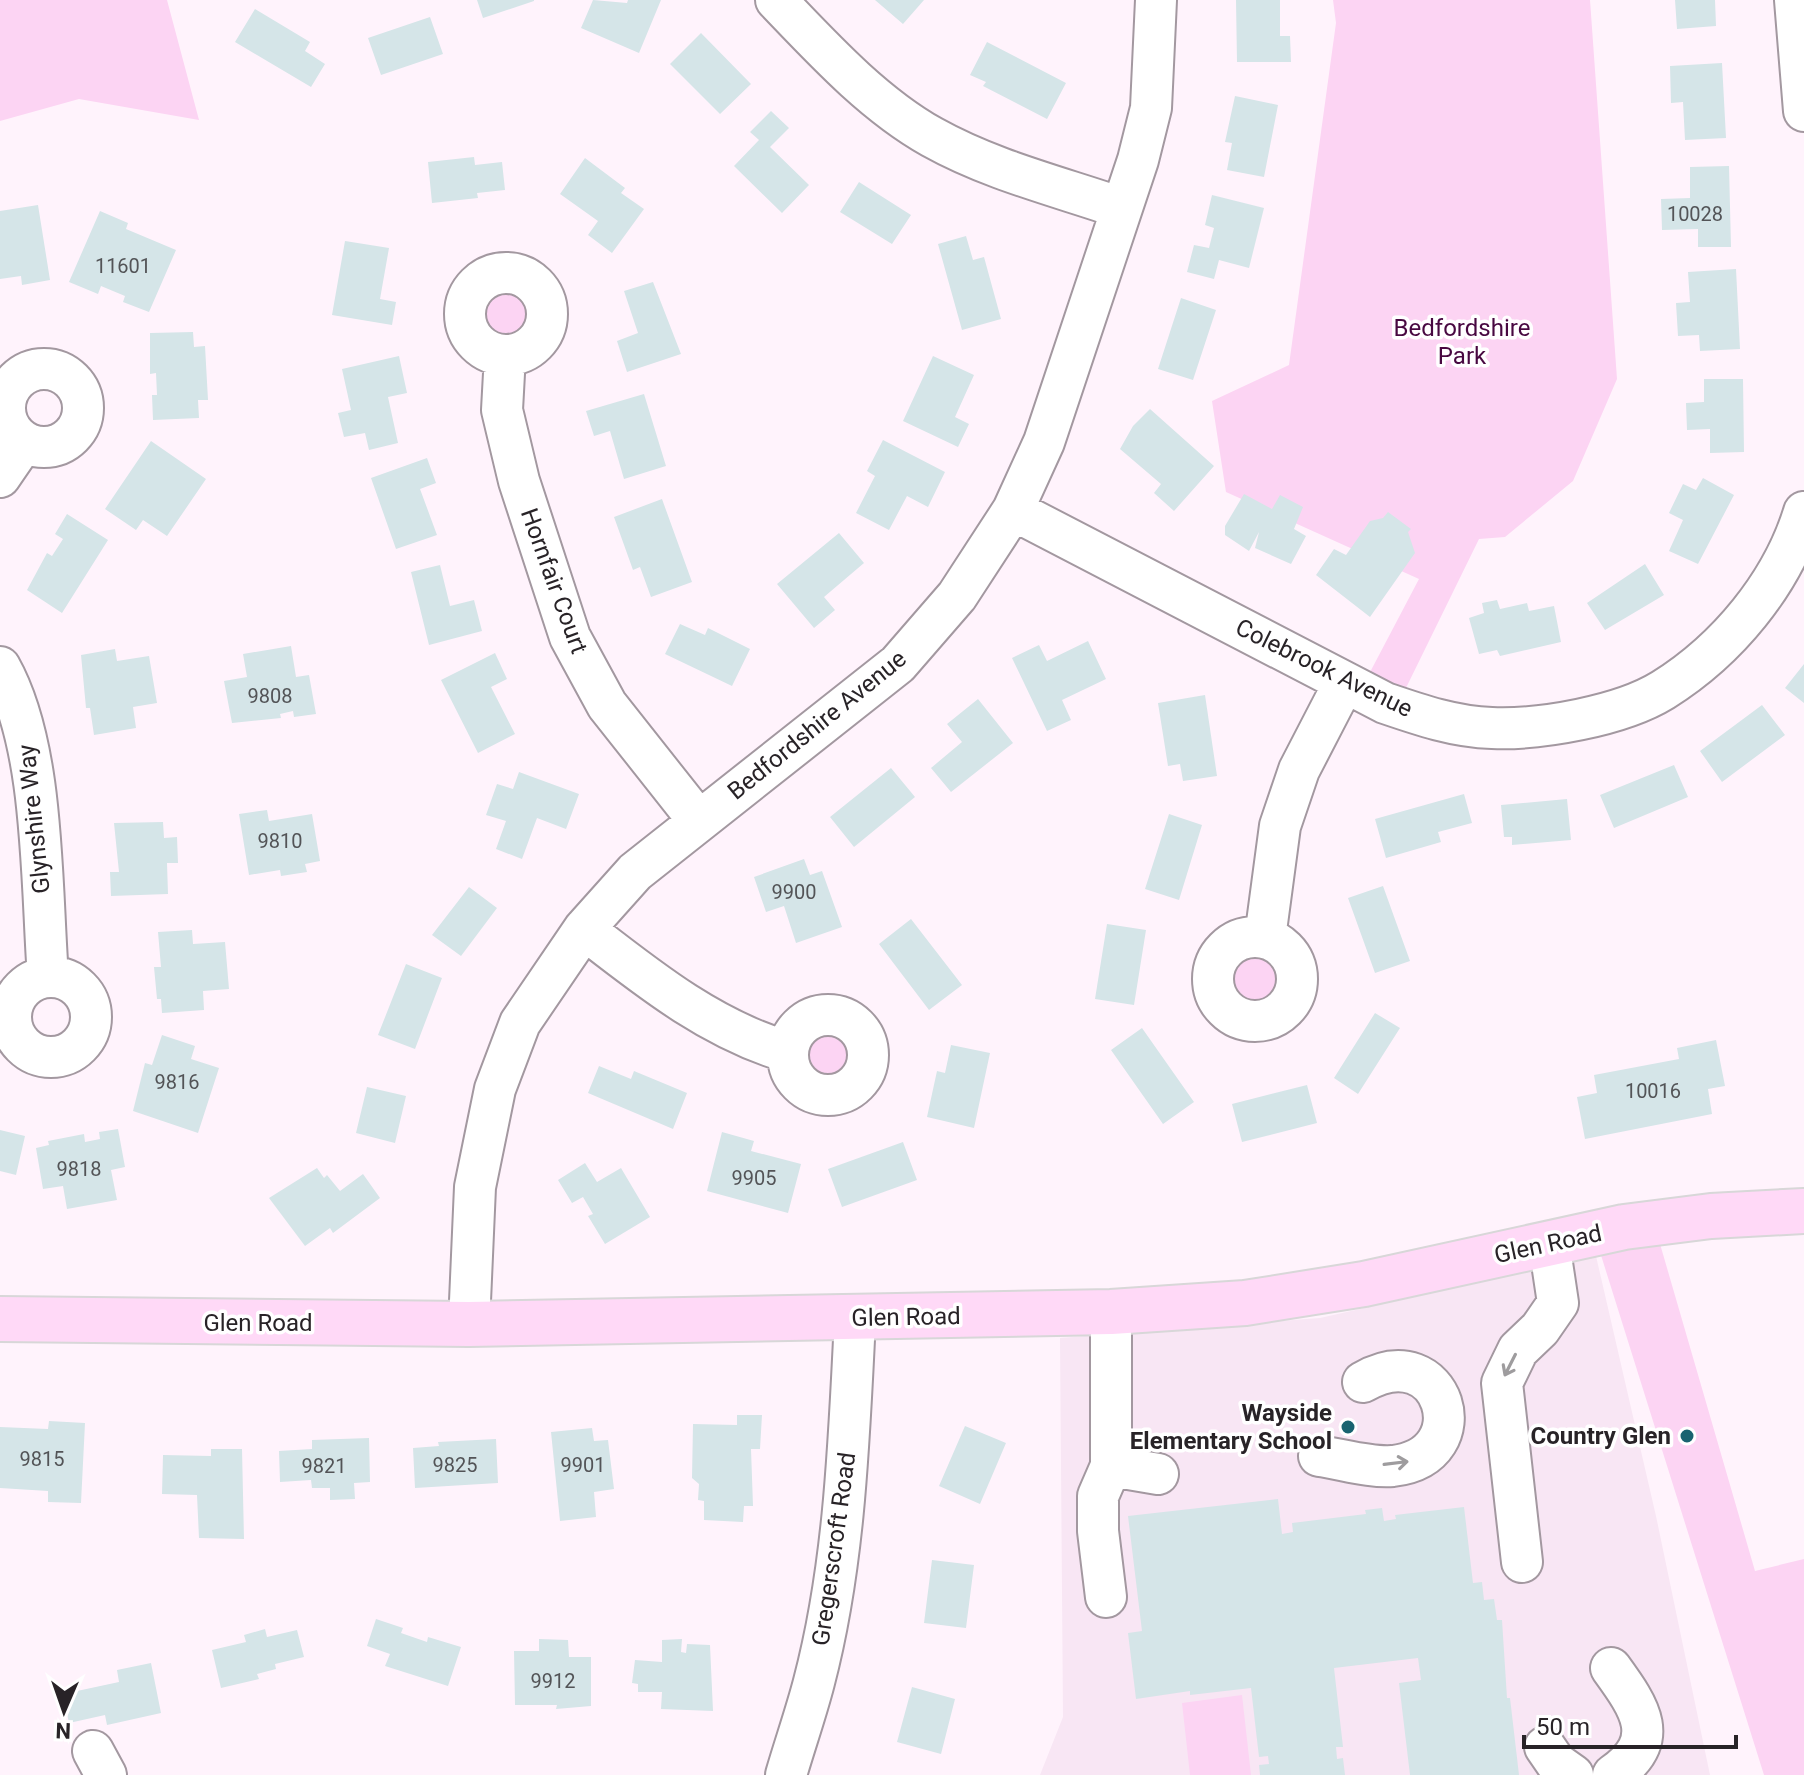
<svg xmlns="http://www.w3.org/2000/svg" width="1804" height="1775" viewBox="0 0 1804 1775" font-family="Roboto,sans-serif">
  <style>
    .built { fill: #f8e6f4 }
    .green { fill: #fcd4f3 }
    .building { fill: #d5e5e8 }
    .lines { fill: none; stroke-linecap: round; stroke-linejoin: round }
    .minor-casing { stroke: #a398a0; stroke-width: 44 }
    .major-casing { stroke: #d8d7d8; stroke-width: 48 }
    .minor { stroke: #fff; stroke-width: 40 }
    .major { stroke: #ffd9f7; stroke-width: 44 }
    .oneway { stroke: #9e9c9e }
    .poi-dot { fill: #196370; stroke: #fff; stroke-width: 3 }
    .labels { text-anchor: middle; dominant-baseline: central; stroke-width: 7; stroke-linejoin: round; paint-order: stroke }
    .number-label { font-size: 20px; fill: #535457 }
    .park-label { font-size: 24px; fill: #480841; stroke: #fff }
    .street-label { font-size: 24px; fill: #282327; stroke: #fff }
    .poi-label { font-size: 24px; font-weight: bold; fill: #282327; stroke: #fff; text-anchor: end }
  </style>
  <rect width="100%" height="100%" fill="#fff3fc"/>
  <!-- built -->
  <path class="built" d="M1596,1256l60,260 54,259h-670l23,-58 -3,-379 260,-20z"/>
  <!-- green -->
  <path class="green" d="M0,0h167l32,120 -120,-21 -79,22z
    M1333,0h257l27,379 -44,102 -68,56 -26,2 -76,155 -35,-18 51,-97 -193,-87 -14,-91 77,-36 47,-342z
    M484 313a24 24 0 1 1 48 0a24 24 0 1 1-48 0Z
    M1232 979a24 24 0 1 1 48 0a24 24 0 1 1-48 0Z
    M804 1055a24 24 0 1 1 48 0a24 24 0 1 1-48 0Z
    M1658,1237l97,334 49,-12v216h-40l-164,-523z
    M1242,1695l9,80h-61l-8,-72z"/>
  <!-- building -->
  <path class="building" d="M477,0h57v1l-51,17z
    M593,0l34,3 1,-3h33l-22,53 -58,-25z
    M875,0h49l-21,24z
    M1236,0h44v36h10l1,26h-54z
    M1675,0h40l1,26 -39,3z
    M255,9l55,33 -5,9 20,13 -14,23 -76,-45z
    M430,17l13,37 -62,21 -13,-37z
    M701,33l50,51 -31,30 -50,-50z
    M987,42l79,41 -19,36 -64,-33 3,-4 -16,-7z
    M1722,63l4,75 -41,2 -2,-38 -12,1 -1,-37z
    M1235,96l43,9 -14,72 -37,-7 5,-27 -7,-1z
    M771,111l18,17 -19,19 39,38 -27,28 -48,-47 25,-26 -9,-8z
    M474,157l1,8 27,-3 3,28 -28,3 1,5 -46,5 -4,-41z
    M585,158l40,30 -4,5 23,16 -32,44 -24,-18 10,-14 -38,-27z
    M1729,166l2,81h-33v-18l-36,1 -1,-31 29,-1v-31z
    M859,182l52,33 -19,29 -52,-32z
    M1212,195l52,13 -15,60 -30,-8 -5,19 -27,-7 7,-27 15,3 5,-20 -9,-3z
    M38,205l12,75 -28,5 -1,-9 -21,3v-68z
    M100,211l28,12 -2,6 50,21 -27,62 -26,-10 2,-6 -24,-10 -3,8 -29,-12z
    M966,236l7,24 11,-3 17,62 -39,11 -24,-86z
    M345,241l44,7 -9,51 16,3 -4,23 -60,-10z
    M1736,269l4,80 -40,2 -1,-16 -21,1 -2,-33 14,-1 -2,-30z
    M653,282l28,72 -54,18 -10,-31 21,-8 -14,-42z
    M1181,298l35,12 -23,70 -35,-11z
    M193,332l1,15 11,-1 3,54h-10l1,18 -46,2 -1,-25h5l-1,-22 -6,1v-41z
    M399,356l8,37 -19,4 10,46 -29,7 -4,-17 -21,4 -6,-24 13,-3 -9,-41z
    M933,356l41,19 -19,42 14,7 -11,23 -55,-26z
    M1704,379h39l1,73 -34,1v-24l-23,1 -1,-27 18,-1z
    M644,394l22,72 -42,13 -14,-48 -16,5 -8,-25z
    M1150,409l64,57 -40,45 -20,-18 7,-9 -41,-35 13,-23z
    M883,440l62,32 -17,35 -21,-11 -18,34 -33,-17 19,-37 -8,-5z
    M151,441l55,38 -39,57 -24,-16 -7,10 -31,-21z
    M427,458l9,25 -16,6 17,46 -41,14 -25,-71z
    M1703,478l31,17 -36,69 -29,-13 14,-31 -14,-7 14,-29 13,6z
    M1244,494l28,15 8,-14 23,12 -9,22 12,7 -15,28 -36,-16 4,-16 -10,19 -24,-16v-9z
    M662,499l30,83 -41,15 -11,-30 -7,3 -19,-53z
    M1388,512l23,17 -3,3 7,21 -45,64 -54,-42 18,-26 12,6 24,-34 13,-3z
    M67,514l41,26 -46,73 -35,-23 20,-37 5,3 11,-17 -8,-5z
    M839,533l25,30 -40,34 11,13 -21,18 -37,-44z
    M1645,564l19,31 -59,35 -18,-27z
    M440,565l10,41 24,-6 8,31 -53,14 -18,-73z
    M1497,600l3,9 27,-6 2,8 25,-5 7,36 -61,14 -3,-6 -18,4 -10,-36 15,-5 -2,-10z
    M680,624l25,11 3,-7 42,21 -18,37 -67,-32z
    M1088,641l18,38 -44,21 9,20 -24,11 -35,-73 27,-13 8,16z
    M291,646l5,31 13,-2 7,39 -22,3 -1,-6 -13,3 1,4 -49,5 -8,-42 23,-4 -4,-23z
    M115,649l2,12 32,-5 8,47 -24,4 3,21 -42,7 -4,-27h-4l-5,-53z
    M495,653l12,26 -16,8 24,47 -37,19 -37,-73z
    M1804,664v39l-19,-15z
    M1205,695l12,81 -34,5 -3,-17 -12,2 -10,-63z
    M978,699l35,44 -62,49 -20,-24 31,-26 -15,-18z
    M1762,705l23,30 -63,47 -22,-31z
    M1674,765l14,32 -74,31 -14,-33z
    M891,768l24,29 -61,50 -24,-30z
    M519,772l60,22 -13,35 -29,-11 -15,41 -26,-10 10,-28 -20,-6 11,-31 16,5z
    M1464,794l8,29 -34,9 3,10 -55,16 -11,-39z
    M1567,799l4,41 -59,5v-8h-8l-3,-32z
    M267,810l2,11 43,-7 8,47 -15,3 2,8 -26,4 -1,-6 -31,5 -10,-61z
    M1169,814l33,11 -23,75 -34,-11z
    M163,822l1,16 13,-1 1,26h-11l1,31 -57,2 -1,-24h9l-5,-49z
    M804,859l6,16 12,-4 20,56 -46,16 -12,-37 -18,6 -12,-35z
    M1383,886l27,75 -35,12 -27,-75z
    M469,887l28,21 -36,48 -29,-21z
    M911,919l51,66 -33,25 -50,-66z
    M1107,924l39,6 -12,75 -39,-6z
    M192,930l1,14 32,-2 4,47 -26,2 1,19 -42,3 -1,-14h-4l-3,-32h7l-3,-35z
    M406,964l36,14 -27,71 -37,-14z
    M1375,1013l25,15 -42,66 -24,-16z
    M1142,1028l52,74 -31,22 -52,-74z
    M162,1035l33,11 -4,13 28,9 -21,65 -65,-22 12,-48 7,2z
    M1716,1040l9,46 -17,3 4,25 -127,25 -8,-42 20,-4 -3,-18 85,-16 -2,-11z
    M951,1045l39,8 -16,75 -47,-11 10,-46 8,2z
    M599,1066l32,13 3,-8 53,22 -14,36 -85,-36z
    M1307,1085l10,38 -75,19 -10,-38z
    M367,1087l39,9 -11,47 -39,-10z
    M118,1129l7,38 -14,3 6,30 -50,9 -4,-23 -20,3 -7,-41 13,-3 -1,-4 36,-7 1,8 15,-3 -1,-7z
    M0,1130l25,6 -9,39 -16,-4z
    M722,1132l32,9 -3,10 50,13 -13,49 -81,-22z
    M903,1142l14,38 -75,27 -14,-38z
    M585,1163l12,19 24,-14 29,49 -45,27 -17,-28 5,-2 -10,-17 -11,6 -14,-23z
    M317,1168l7,10 3,-3 13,16 23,-17 17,24 -47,35 -3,-5 -25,18 -36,-48z
    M737,1415h25l-2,34h-9l2,57h-9l-1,16 -39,-2v-19l-6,-1 1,-16 -7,-6 1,-54 44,1z
    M49,1421l36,2 -4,80 -33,-1v-11l-48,-3v-61l48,2z
    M965,1426l41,17 -26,61 -41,-18z
    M592,1428l2,13 14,-1 6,49 -20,3 2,25 -36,4 -9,-89z
    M369,1438l1,44 -16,1 1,16 -25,1v-12h-18l-1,-8 -31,2 -1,-31 33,-2v-9z
    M496,1439l2,44 -83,5 -2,-40 26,-2 -1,-4z
    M211,1449h31l2,90 -45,-1 -2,-43 -35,-1 1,-39 48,1z
    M1278,1499l4,35 11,-2 -1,-9 74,-9 -1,-4 17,-2 2,13 12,-2 -1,-4 69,-8 9,76 9,-1 2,18 10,-1 3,21h5l5,78h3l9,77h-109l-11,-92 22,-3 -3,-22 -84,10 9,79h-7l1,12 6,-1 2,17h-85l-1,-10 10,-1 -1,-8 -9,1 -8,-69 -61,7v-4l-54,8 -8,-66 14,-2 -14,-115z
    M932,1560l42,5 -8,63 -42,-5z
    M376,1619l27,9 -2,5 26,9 1,-5 33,10 -13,39 -63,-20 5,-12 -23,-8z
    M265,1629l2,8 30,-7 7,27 -29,7 1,5 -19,5 2,5 -38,9 -9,-38 34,-8 -2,-7z
    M539,1639l29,1 1,17h22v49l-35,3 1,-4h-42l-1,-54h25z
    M682,1639l-1,13 5,1 1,-9 23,1 3,66 -52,-2 1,-17h-24v-8l-6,-1 3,-23 27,2v-22z
    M151,1663l10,50 -54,12 -2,-10 -36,8 -6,-29 56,-12 -2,-12z
    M912,1687l43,12 -14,55 -44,-12z"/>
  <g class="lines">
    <!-- minor casing -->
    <g class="minor-casing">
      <path id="minor" d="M776,0c46,48 97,104 156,137 59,33 125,49 189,71
        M1795,0l9,111
        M465 314a41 41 0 1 1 82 0a41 41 0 1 1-82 0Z
        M505,355l-3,55 17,71 51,156 37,68 91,115
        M5 408a39 39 0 1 1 78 0a39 39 0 1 1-78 0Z
        M0,477l24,-35
        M1013,510l372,193c35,12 70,24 107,25 48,2 129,-12 171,-38 64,-40 119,-106 141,-178
        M0,667c45,80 41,217 48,310
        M584,929c63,49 126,100 204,123
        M1213 979a42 42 0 1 1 84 0a42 42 0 1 1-84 0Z
        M1265,938l15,-112 19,-56 45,-87
        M11 1017a40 40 0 1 1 80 0a40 40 0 1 1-80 0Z
        M788 1055a40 40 0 1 1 80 0a40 40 0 1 1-80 0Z
        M1111,1312v154l47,8
        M469,1324l6,-137 20,-98 25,-66 64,-94 51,-57 263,-208 59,-68 56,-86 31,-68 94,-282 13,-52 5,-108
        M1319,1456c23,3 51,12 74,10 88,-10 51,-131 -30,-84
        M1522,1562l-20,-179 16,-33 22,-21 18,-26 -9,-60
        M1106,1597l-8,-66v-35l13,-30
        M1611,1668c29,40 52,72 2,107
        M1545,1747l11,16 17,12
        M93,1751l13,24
        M786,1775c9,-31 20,-62 28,-93 31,-118 35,-243 41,-363"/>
    </g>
    <!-- major casing -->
    <g class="major-casing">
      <path id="major" d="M0,1319l469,5 642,-12 134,-9 119,-19 260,-57 87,-11 93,-5"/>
    </g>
    <!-- minor -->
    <use href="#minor" class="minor"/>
    <!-- major -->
    <use href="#major" class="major"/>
  </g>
  <!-- one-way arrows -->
  <defs><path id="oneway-shaft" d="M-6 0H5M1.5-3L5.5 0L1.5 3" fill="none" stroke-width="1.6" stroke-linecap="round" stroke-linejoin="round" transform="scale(2)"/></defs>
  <g class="oneway">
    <use href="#oneway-shaft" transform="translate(1510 1365) rotate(117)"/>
    <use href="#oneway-shaft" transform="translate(1396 1463) rotate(-7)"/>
  </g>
  <!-- markers -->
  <g class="poi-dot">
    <circle cx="1348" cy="1427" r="8"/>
    <circle cx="1687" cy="1436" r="8"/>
  </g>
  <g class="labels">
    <!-- number labels -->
    <g class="number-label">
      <text x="1695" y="214">10028</text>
      <text x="123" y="266">11601</text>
      <text x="270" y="696">9808</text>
      <text x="280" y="841">9810</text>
      <text x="794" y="892">9900</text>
      <text x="177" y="1082">9816</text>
      <text x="1653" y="1091">10016</text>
      <text x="79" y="1169">9818</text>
      <text x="754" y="1178">9905</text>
      <text x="42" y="1459">9815</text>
      <text x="455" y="1465">9825</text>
      <text x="583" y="1465">9901</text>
      <text x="324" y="1466">9821</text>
      <text x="553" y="1681">9912</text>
    </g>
    <!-- park labels -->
    <g class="park-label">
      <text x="1462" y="328">Bedfordshire<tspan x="1462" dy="28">Park</tspan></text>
    </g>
    <!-- street labels -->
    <g class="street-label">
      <text transform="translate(554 581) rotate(70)">Hornfair Court</text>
      <text transform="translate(1324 668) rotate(26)">Colebrook Avenue</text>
      <text transform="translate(817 725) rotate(-39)">Bedfordshire Avenue</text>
      <text transform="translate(34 819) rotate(-96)">Glynshire Way</text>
      <text transform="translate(1548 1244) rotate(-12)">Glen Road</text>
      <text transform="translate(906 1317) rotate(-1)">Glen Road</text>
      <text x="258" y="1323">Glen Road</text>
      <text transform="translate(834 1549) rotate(-82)">Gregerscroft Road</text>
    </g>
    <!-- poi labels -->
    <g class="poi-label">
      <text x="1332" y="1413">Wayside<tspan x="1332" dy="28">Elementary School</tspan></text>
      <text x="1671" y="1436">Country Glen</text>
    </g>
  </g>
  <!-- north arrow -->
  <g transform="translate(64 1711) rotate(182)" stroke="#ffffff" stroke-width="6" paint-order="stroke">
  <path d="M0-6L14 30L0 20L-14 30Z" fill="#282327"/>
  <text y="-12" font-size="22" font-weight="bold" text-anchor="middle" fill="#282327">N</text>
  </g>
  <!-- scale -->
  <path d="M1524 1735v12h212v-12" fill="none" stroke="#282327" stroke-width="4"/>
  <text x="1536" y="1735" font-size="24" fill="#282327" stroke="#ffffff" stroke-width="6" paint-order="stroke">50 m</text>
</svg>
